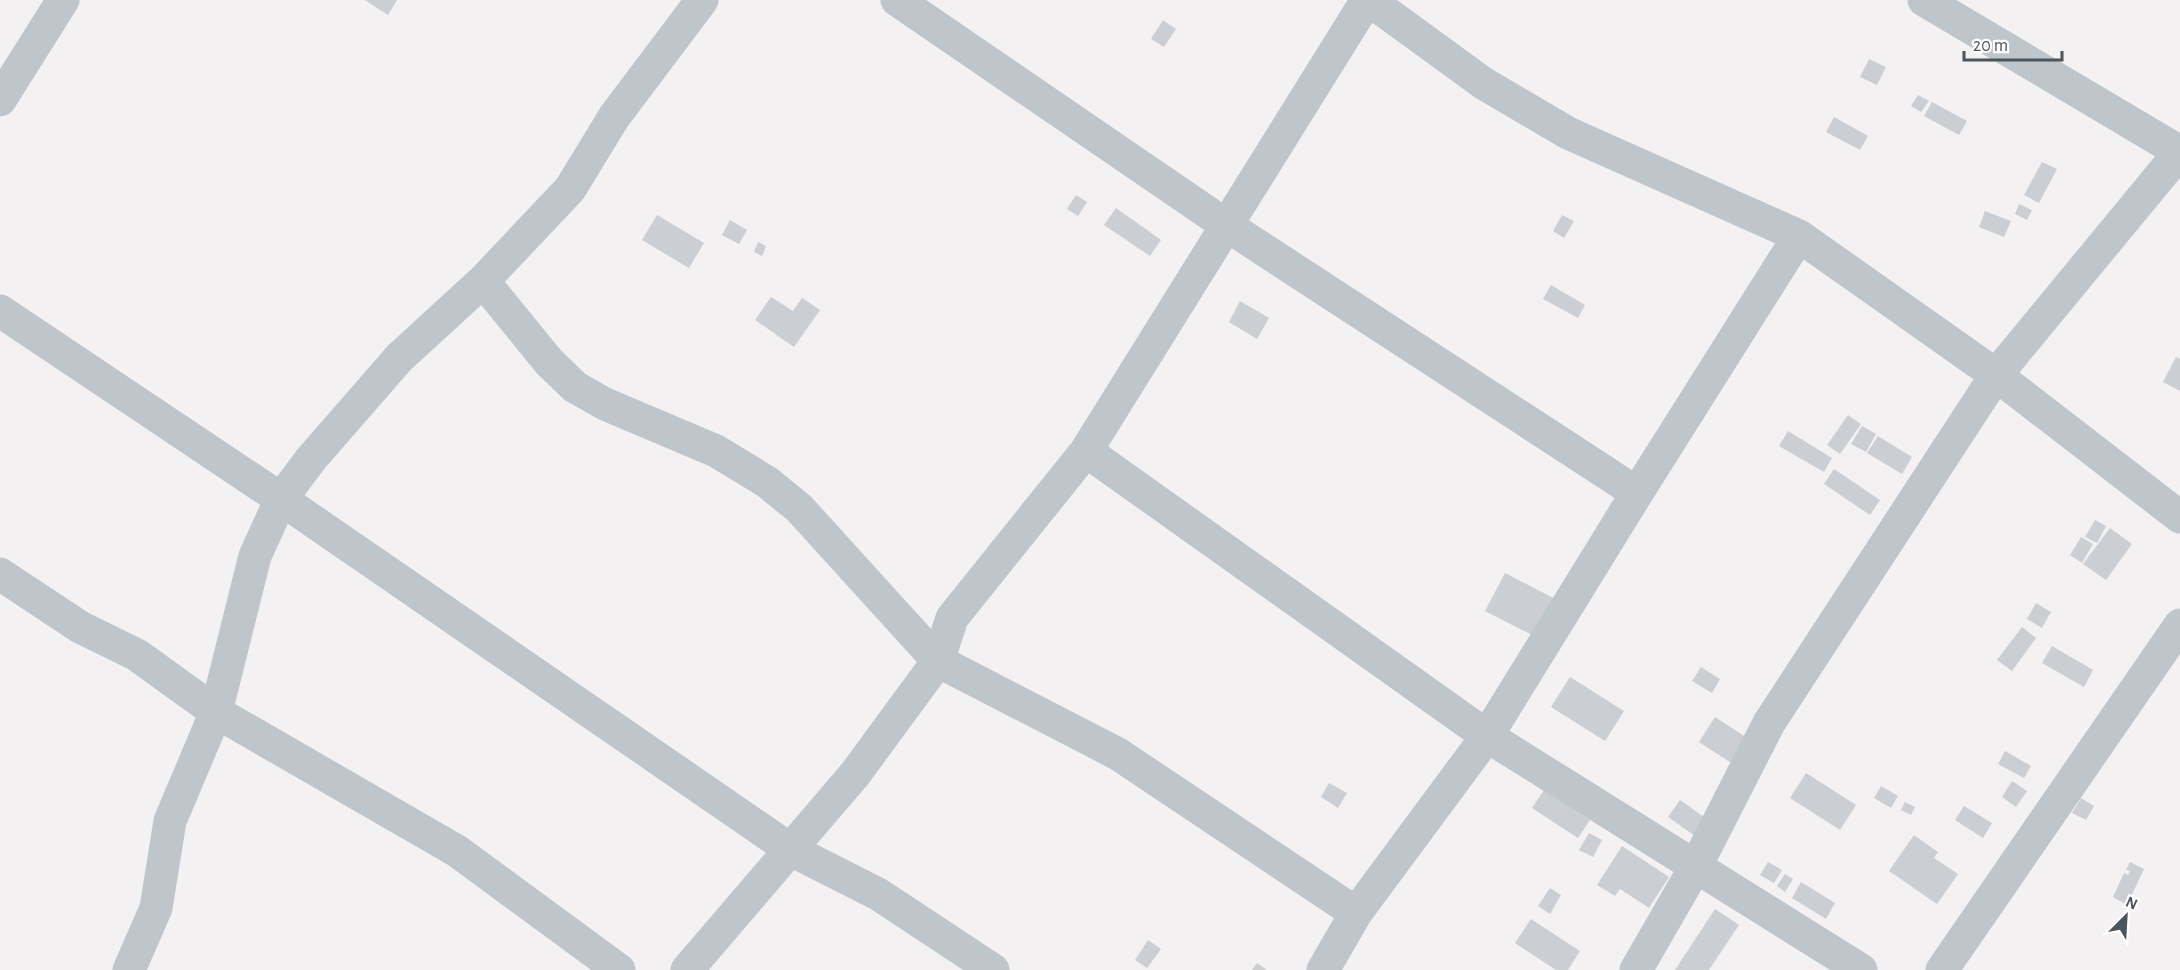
<svg xmlns="http://www.w3.org/2000/svg" width="2180" height="970" viewBox="0 0 2180 970" font-family="'Alegreya Sans',sans-serif">
  <style>
    .building { fill: #cbced3 }
    .lines { fill: none; stroke-linecap: round; stroke-linejoin: round }
    .minor { stroke: #bec6cc; stroke-width: 33 }
  </style>
  <rect width="100%" height="100%" fill="#f3f1f1"/>
  <!-- building -->
  <path class="building" d="M365,0h32l-9,15z
    M1163,20l13,9 -12,18 -13,-8z
    M1869,59l17,8 -9,18 -17,-8z
    M1918,95l11,6 -8,11 -10,-6z
    M1932,102l35,19 -8,14 -35,-19z
    M1834,117l34,19 -8,14 -34,-18z
    M2042,162l15,7 -18,34 -15,-8z
    M1076,195l11,7 -9,14 -11,-7z
    M2019,204l13,6 -5,10 -12,-6z
    M1116,208l45,32 -11,16 -46,-31z
    M1985,211l26,10 -7,16 -25,-10z
    M657,215l47,28 -15,25 -47,-28z
    M1562,215l12,6 -10,17 -11,-7z
    M730,220l17,10 -8,14 -17,-9z
    M758,242l8,4 -4,10 -8,-4z
    M1551,285l34,20 -7,13 -35,-19z
    M771,297l22,14 9,-13 18,12 -26,37 -39,-27z
    M1240,301l29,17 -12,21 -28,-17z
    M2176,357l4,2v32l-17,-9z
    M1848,415l13,9 -21,30 -13,-9z
    M1862,426l14,8 -10,18 -15,-8z
    M1788,431l44,27 -8,14 -45,-26z
    M1878,436l34,21 -10,17 -35,-21z
    M1834,469l46,31 -10,15 -46,-31z
    M2095,520l11,6 -9,17 -12,-6z
    M2110,528l22,16 -26,36 -23,-16z
    M2081,537l12,7 -11,19 -12,-8z
    M1505,573l52,27 -19,38 -53,-27z
    M2036,603l15,9 -9,16 -15,-9z
    M2022,627l14,11 -24,33 -15,-11z
    M2052,646l41,24 -9,17 -42,-24z
    M1701,667l19,12 -8,14 -20,-12z
    M1570,677l54,34 -19,30 -54,-34z
    M1715,717l40,26 -16,25 -40,-26z
    M2005,751l26,15 -7,12 -26,-14z
    M1806,773l50,32 -16,25 -50,-32z
    M2012,781l15,10 -11,16 -14,-10z
    M1329,783l18,10 -9,15 -17,-11z
    M1881,786l17,10 -7,12 -17,-10z
    M1544,790l46,30 -12,18 -46,-30z
    M2081,798l13,8 -8,14 -14,-7z
    M1680,800l31,22 -12,17 -31,-22z
    M1905,802l10,5 -4,8 -10,-5z
    M1964,806l28,17 -9,15 -28,-18z
    M1589,833l13,7 -9,17 -14,-7z
    M1914,835l24,17 -4,6 24,16 -21,30 -48,-33z
    M1622,846l47,31 -20,31 -29,-19 -5,7 -18,-11z
    M1768,862l14,8 -8,13 -14,-8z
    M2130,862l14,7 -17,36 -14,-8 11,-24 4,2 2,-4 -4,-1z
    M1785,874l8,5 -8,13 -8,-6z
    M1801,882l34,21 -9,16 -34,-21z
    M1550,888l11,7 -11,19 -12,-8z
    M1715,909l24,16 -30,45h-34z
    M1531,919l49,32 -12,19h-12l-41,-27z
    M1148,940l13,9 -14,19 -12,-8z
    M1257,963l10,7h-15z"/>
  <g class="lines">
    <!-- minor -->
    <path class="minor" d="M897,0l329,225 411,268
      M1369,0l114,83 85,50 231,103 197,139 184,142
      M1924,0l256,152
      M0,100l63,-100
      M483,281l66,81 26,25 30,17 111,47 51,31 32,26 139,153 14,-43 134,-167 281,-451
      M0,311l281,188 510,351 87,44 115,76
      M1086,451l401,285 374,234
      M0,574l80,53 57,28 79,57 241,139 162,119
      M129,970l27,-62 14,-87 46,-109 39,-156 26,-57 30,-40 88,-101 84,-77 87,-92 44,-72 88,-117
      M687,970l168,-196 83,-113 180,93 238,159
      M1323,970l33,-57 131,-177 150,-243 162,-257
      M1636,970l60,-104 73,-143 227,-348 184,-223
      M1942,970l238,-345"/>
  </g>
  <!-- north arrow -->
  <g transform="translate(2126 916) rotate(24)" stroke="#ffffff" stroke-width="4.5" paint-order="stroke">
  <path d="M0-4.5L10 22L0 15L-10 22Z" fill="#4a555d"/>
  <text y="-9" font-size="16" font-weight="bold" text-anchor="middle" fill="#4a555d">N</text>
  </g>
  <!-- scale -->
  <path d="M1964 51v9h98v-9" fill="none" stroke="#4a555d" stroke-width="3"/>
  <text x="1973" y="51" font-size="18" fill="#4a555d" stroke="#ffffff" stroke-width="4.5" paint-order="stroke">20 m</text>
</svg>
